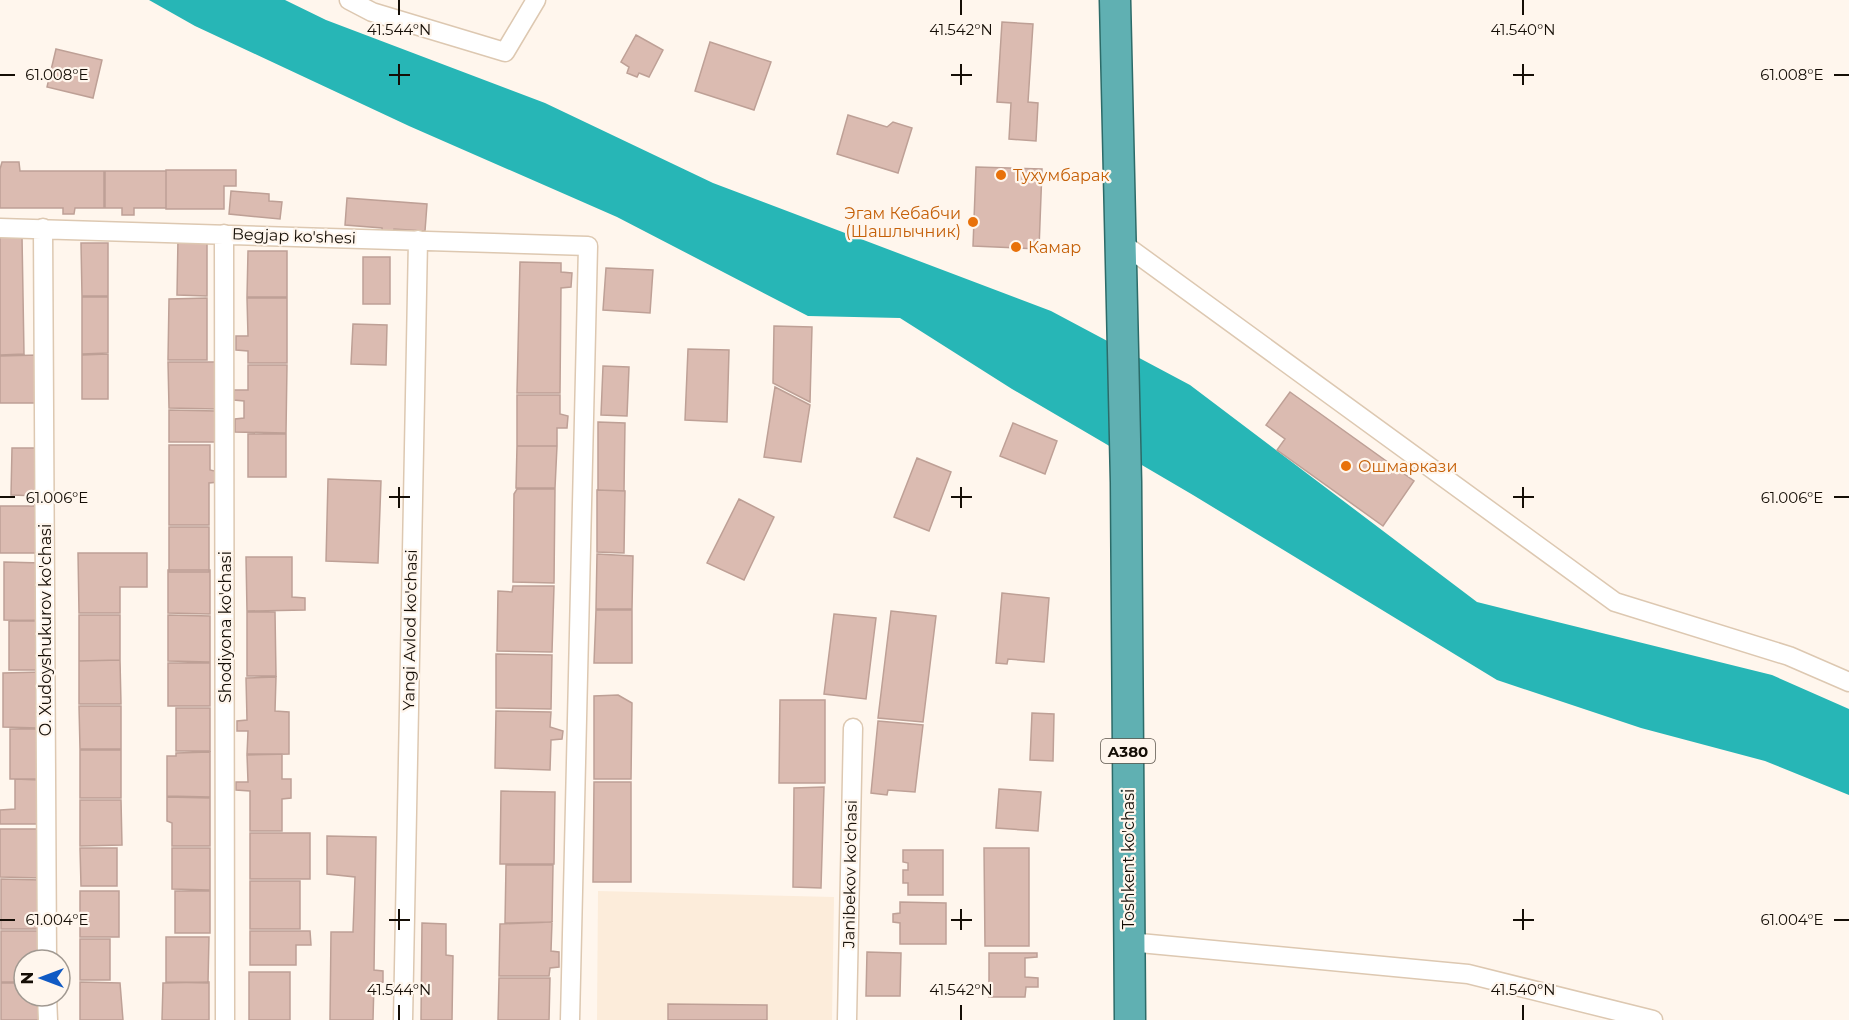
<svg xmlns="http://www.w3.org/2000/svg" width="1849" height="1020" viewBox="0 0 1849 1020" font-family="Montserrat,sans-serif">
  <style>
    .built { fill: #fcecda }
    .water { fill: #27b6b6 }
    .building { fill: #dbbbb1; stroke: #bea096; stroke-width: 1.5 }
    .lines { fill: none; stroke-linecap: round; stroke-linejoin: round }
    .minor-casing { stroke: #ddc8b1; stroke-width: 21 }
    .trunk-casing { stroke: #2c6b69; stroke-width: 33 }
    .minor { stroke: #fff; stroke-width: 18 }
    .trunk { stroke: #60b0b2; stroke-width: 30 }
    .ticks { fill: none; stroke: #150e06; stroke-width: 2 }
    .food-dot { fill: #e8710a; stroke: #fff6ed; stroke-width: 2 }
    .labels { text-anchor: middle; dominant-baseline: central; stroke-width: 4.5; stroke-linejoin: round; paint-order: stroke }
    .shield { fill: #fff6ed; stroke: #5b544b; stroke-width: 1.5 }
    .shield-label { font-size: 15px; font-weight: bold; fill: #150e06 }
    .food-label { font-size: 16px; fill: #c56008; stroke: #fff6ed; text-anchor: start }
    .street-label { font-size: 16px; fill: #150e06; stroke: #fff6ed }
    .ticks-label { font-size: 15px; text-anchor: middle; fill: #150e06; stroke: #fff6ed; stroke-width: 4.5; stroke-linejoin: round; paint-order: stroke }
  </style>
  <rect width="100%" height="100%" fill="#fff6ed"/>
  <!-- built -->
  <path class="built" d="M598,891l236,6 -2,123h-235z"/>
  <!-- water -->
  <path class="water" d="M149,0h136l41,20 219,83 168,80 338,128 139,74 287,217 295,73 77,34v86l-84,-34 -124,-33 -144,-48 -304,-185 -181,-106 -112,-71 -92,-2 -191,-99 -208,-91 -214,-100z"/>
  <!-- building -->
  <path class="building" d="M1002,22l31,2 -5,78 10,1 -2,38 -27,-2 2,-36 -14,-1z
    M636,35l27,15 -14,27 -10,-4 -2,4 -10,-4 2,-6 -8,-5z
    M710,42l61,20 -17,48 -59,-19z
    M56,49l46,11 -9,38 -46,-11z
    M848,115l39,12 6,-5 19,6 -14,45 -61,-19z
    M2,162h17l1,9h84v37h-29l-1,6h-11v-6h-63v-39z
    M976,167l66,2 -3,80 -66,-3z
    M166,170h70v16h-12v23h-58z
    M105,171h61v37h-32v7h-12v-7h-17z
    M231,191l38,3v7l13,1 -2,17 -51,-5z
    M347,198l80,6 -2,27 -31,-2 -2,9 -9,-1 -1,-9 -37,-3z
    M22,236l2,118 -24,1v-118z
    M178,238h29v58l-30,-1z
    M81,243h27v53h-26z
    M248,251h39v46h-40z
    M363,257h27v47h-27z
    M520,262l41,1v9l11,1 -1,14 -10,1 -1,105h-43z
    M606,268l47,2 -3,43 -47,-3z
    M82,297h26v56l-26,1z
    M207,298v62h-39l1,-61z
    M247,298h40v65h-39v-12l-12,-1v-14h12z
    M353,324l34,1 -1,40 -35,-1z
    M774,326l38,1 -2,75 -37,-19z
    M688,349l41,1 -2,72 -42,-2z
    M108,354v45h-26v-44z
    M39,355l1,48h-40v-47z
    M168,362h49v47l-48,-1z
    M248,365h39l-1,68 -51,-1v-13l9,-1v-17l-10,-1v-10h14z
    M603,366l26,1 -2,49 -26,-1z
    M775,387l35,18 -9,57 -37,-5z
    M1290,392l124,89 -31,45 -106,-76 8,-11 -19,-14z
    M517,395h43v19l8,2 -1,12h-10v18h-40z
    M169,410l48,1v31h-48z
    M598,422l27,1 -1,68 -26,-1z
    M1013,423l44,18 -12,33 -45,-18z
    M248,434h38v43h-38z
    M169,445h41v25l9,2v10l-10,1v42h-40z
    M517,446h40l-2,42h-39z
    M12,448h30l-1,48 -30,-1z
    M917,458l34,14 -22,59 -35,-14z
    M328,479l53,2 -3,82 -52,-2z
    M517,489h38l-1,94 -41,-1 1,-88z
    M597,490l28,1 -1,62 -27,-1z
    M739,499l35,18 -30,63 -37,-17z
    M0,506h43v47h-43z
    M169,527h40v45h-40z
    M78,553h69v34h-27v26h-41z
    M597,554l36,2 -1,53h-36z
    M246,557h46v40l13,1v12l-58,1z
    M4,562l37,1v58l-37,-1z
    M168,570h42v44l-42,-1z
    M513,586h41l-2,66 -55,-1 1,-60 14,1z
    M1002,593l47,5 -5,64 -36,-3 -1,5 -11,-1z
    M596,610h36v53h-38z
    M891,611l45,5 -13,106 -45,-4z
    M247,612h28l1,64h-29z
    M834,614l42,4 -10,81 -42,-5z
    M79,615h41v45l-41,1z
    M168,615l42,1v46l-42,-1z
    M41,620l1,50h-33v-49z
    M496,654l56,1 -1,54 -55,-1z
    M120,660l1,44h-42v-43z
    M168,663h42v43h-42z
    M42,672l-3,56 -36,-1v-54z
    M276,677l-1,34 14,1v42l-42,1 1,-24h-11v-10l10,-1 -1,-42z
    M618,695l14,8 -1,76h-37v-83z
    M780,700h45v83h-46z
    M79,706h42v43h-41z
    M176,708h34v43h-34z
    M496,711l55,1 -1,15 13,4 -1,8 -11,1 -1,30 -55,-2z
    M1032,713l22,1 -1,47 -23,-1z
    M878,721l45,4 -8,67 -27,-2 -1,5 -16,-2z
    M10,729h29v50h-29z
    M80,750h41v48h-41z
    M210,752v46l-43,-1v-41h9v-3z
    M247,754h35v25h9v19l-9,1v32h-32v-40l-14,-1v-8h12z
    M15,779l24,1v44h-39v-14l15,-1z
    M594,782h37v100h-38z
    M824,787l-3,101 -28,-1 1,-99z
    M999,789l42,3 -3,39 -42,-3z
    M501,791l54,1 -1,72h-54z
    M167,796l43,1v49h-38v-23l-5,-2z
    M80,800h41l1,45 -42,1z
    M0,829h41v49l-41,-1z
    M250,833h60v46h-60z
    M327,836l49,1 -2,133 9,1v11l-9,1 -1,37h-43l1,-88h22l2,-55 -28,-3z
    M80,848h37v38h-36z
    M172,848h38v42l-38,-1z
    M984,848h45v98h-44z
    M903,850h40v45h-35v-12h-5v-13h5v-7l-5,-1z
    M506,865h47l-1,57 -47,1z
    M1,879l40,1v49h-40z
    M250,881h50v48h-50z
    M80,891h39v46h-39z
    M175,891h35v42h-35z
    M900,902l46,1v41h-46v-21l-7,-1v-8l7,-1z
    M552,922l-1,29 8,1v15l-9,1 -1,8h-50l1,-52z
    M422,923l24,1v31l7,1 -1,64h-31z
    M1,931h40v29h-17v23h-23z
    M250,931h60l1,14h-15v20h-46z
    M166,937h43l-1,46 -42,-1z
    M80,939h30v41h-30z
    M867,952l34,1 -1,43h-34z
    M989,953h48v4l-12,1v19l13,1v9h-12l-1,10h-36z
    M249,972h41v48h-41z
    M499,978h51l-1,42h-51z
    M1,982h23v14h17v24h-40z
    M80,982l40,1 3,37h-43z
    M209,982v38h-47l1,-37z
    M668,1004l99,1v15h-99z"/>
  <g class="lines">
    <!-- minor casing -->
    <g class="minor-casing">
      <path id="minor" d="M349,0l23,12 133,40 31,-52
        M0,228l588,18 -18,774
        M43,228l4,732
        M224,234l1,786
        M1122,243l493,359 174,54 60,26
        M1129,942l339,32 185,46
        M47,996l1,24
        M403,1020l15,-780
        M847,1020l6,-292"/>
    </g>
    <!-- trunk casing -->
    <g class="trunk-casing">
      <path id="trunk" d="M1115,0l11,482 4,538"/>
    </g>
    <!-- minor -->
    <use href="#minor" class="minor"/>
    <!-- trunk -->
    <use href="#trunk" class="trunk"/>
  </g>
  <!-- ticks -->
  <path class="ticks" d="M399,0v15M961,0v15M1523,0v15M399,64v21M961,64v21M1523,64v21M0,75h15M389,75h21M951,75h21M1513,75h21M1834,75h15M399,487v21M961,487v21M1523,487v21M0,497h15M389,497h21M951,497h21M1513,497h21M1834,497h15M399,909v21M961,909v21M1523,909v21M0,920h15M389,920h21M951,920h21M1513,920h21M1834,920h15M399,1005v15M961,1005v15M1523,1005v15"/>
  <!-- markers -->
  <g class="food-dot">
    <circle cx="1001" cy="175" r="6"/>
    <circle cx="973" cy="222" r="6"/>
    <circle cx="1016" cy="247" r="6"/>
    <circle cx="1346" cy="466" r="6"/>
  </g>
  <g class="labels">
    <!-- shield labels -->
    <rect class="shield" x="1101" y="739" width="54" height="24" rx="4.5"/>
    <g class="shield-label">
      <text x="1128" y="751">A380</text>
    </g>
    <!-- food labels -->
    <g class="food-label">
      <text x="1013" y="175">Тухумбарак</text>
      <text x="961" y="213" text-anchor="end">Эгам Кебабчи<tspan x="961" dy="18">(Шашлычник)</tspan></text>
      <text x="1028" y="247">Камар</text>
      <text x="1358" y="466">Ошмаркази</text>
    </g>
    <!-- street labels -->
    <g class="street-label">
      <text transform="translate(294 236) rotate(2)">Begjap ko'shesi</text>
      <text transform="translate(225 627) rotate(-90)">Shodiyona ko'chasi</text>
      <text transform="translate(45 630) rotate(-90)">O. Xudoyshukurov ko'chasi</text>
      <text transform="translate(410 630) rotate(-89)">Yangi Avlod ko'chasi</text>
      <text transform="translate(1128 859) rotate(-90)">Toshkent ko'chasi</text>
      <text transform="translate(850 874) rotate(-89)">Janibekov ko'chasi</text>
    </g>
  </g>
  <g class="ticks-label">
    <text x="399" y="35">41.544°N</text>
    <text x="961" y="35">41.542°N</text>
    <text x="1523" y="35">41.540°N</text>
    <text x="1792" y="80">61.008°E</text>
    <text x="57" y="80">61.008°E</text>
    <text x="1792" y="503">61.006°E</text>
    <text x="57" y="503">61.006°E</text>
    <text x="1792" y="925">61.004°E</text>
    <text x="57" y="925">61.004°E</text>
    <text x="399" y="995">41.544°N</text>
    <text x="961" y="995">41.542°N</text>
    <text x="1523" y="995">41.540°N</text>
  </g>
  <!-- north arrow -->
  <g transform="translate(42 978) rotate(270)"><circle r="28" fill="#fff6ed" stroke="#a19991" stroke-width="1.5"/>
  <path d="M0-4.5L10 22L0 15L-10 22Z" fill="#105ac4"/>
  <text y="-9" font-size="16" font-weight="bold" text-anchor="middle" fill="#150e06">N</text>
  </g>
</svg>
